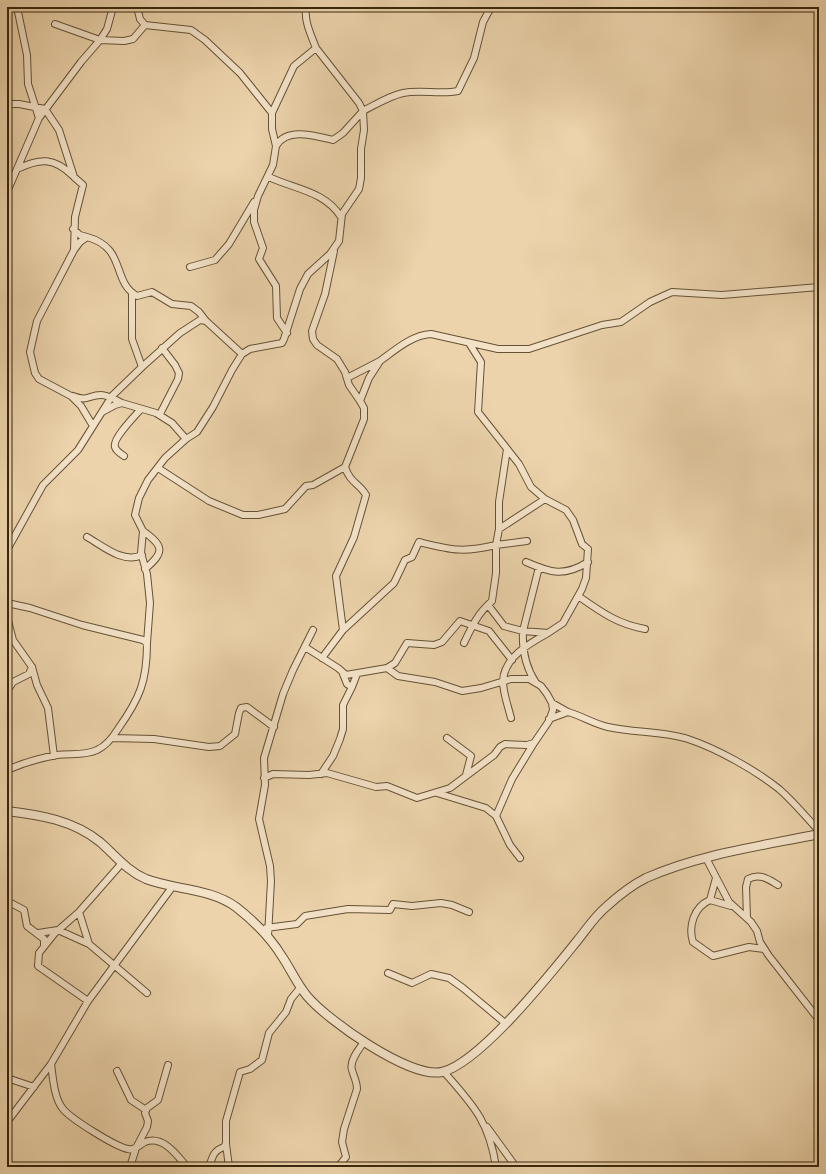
<svg xmlns="http://www.w3.org/2000/svg" width="826" height="1174" viewBox="0 0 826 1174" font-family="'IM FELL English',serif">
  <style>
    .lines { fill: none; stroke-linecap: round; stroke-linejoin: round }
    .minor-casing { stroke: #655236; stroke-width: 8 }
    .tertiary-casing { stroke: #655236; stroke-width: 10 }
    .minor { stroke: #f3e2c8; stroke-width: 6 }
    .tertiary { stroke: #f3e2c8; stroke-width: 8 }
  </style>
  <rect width="100%" height="100%" fill="#ecd3ab"/>
  <filter id="stains"><feTurbulence type="fractalNoise" baseFrequency=".005" numOctaves="4"/><feColorMatrix values="0 0 0 0 .2 0 0 0 0 .09 0 0 0 0 .02 0 0 0 .5 -.17"/></filter>
  <radialGradient id="worn" r=".72"><stop offset=".6" stop-color="#630" stop-opacity="0"/><stop offset="1" stop-color="#630" stop-opacity=".3"/></radialGradient>
  <g class="lines">
    <!-- minor casing -->
    <g class="minor-casing">
      <path id="minor" d="M17,7l10,48 1,29 11,34
        M137,7l3,12 5,6 46,5 14,10 35,33 32,40v16l4,17 -3,19 -15,31 -4,14v12l9,26 -4,11 17,27 1,32 10,15
        M306,7c-2,14 5,28 10,41
        M55,24l45,16 24,1 9,-2 12,-14
        M7,104h12l26,5 14,21 15,47 9,8 -8,32 -1,33 -37,71 -7,31 5,21 4,6 32,17 10,10 12,20
        M272,113l22,-47 22,-18 43,55 4,8c12,-6 26,-15 40,-18 18,-4 37,2 55,-2l16,-33 9,-36 8,-15
        M17,169c23,-11 37,-12 56,7
        M269,177c25,12 56,14 72,40
        M7,192l32,-74 42,-56 19,-22 7,-11 6,-22
        M73,229l7,6 7,2
        M74,250l6,-8 7,-5c40,11 24,44 50,59l15,-4 20,12 19,2 8,6 7,9
        M190,267l25,-7 14,-16 25,-42
        M469,343l12,19 -3,50 41,52 12,23 14,12 21,11 7,10 9,24 6,5 -2,29 -4,11 -19,34 -15,10
        M380,361c15,-11 32,-26 51,-27l67,15h31l73,-24 19,-3 29,-20 22,-10 50,3 97,-8
        M142,367l38,-34 20,-13 6,1 36,33 8,-5 32,-6 2,-4 16,-50 8,-15 22,-20 9,-13 3,-27 17,-25 2,-11v-29l3,-19 -1,-19 -20,22 -10,7c-18,-4 -46,-13 -57,6
        M347,378l33,-17 -11,17 -9,23
        M73,396c15,6 15,-1 28,-1 7,0 15,5 21,8
        M102,412l13,-7 7,-2 34,10 16,10 14,16
        M160,414l18,-35 1,-6 -4,-8 -13,-17
        M124,456c-3,-2 -8,-5 -9,-9 -3,-8 20,-31 26,-38
        M158,468l51,33 34,14h15l27,-6 21,-23 7,-1 32,-18 19,-48v-11l-4,-7 -11,-16 -4,-13 -8,-13 -20,-14 -4,-6 -1,-8 13,-37 9,-43
        M499,529v-27l8,-53
        M143,531c21,15 22,21 2,38
        M87,537c16,9 36,27 55,18
        M7,550l36,-65 35,-35 34,-54 30,-29 -10,-28v-45
        M526,562c25,11 38,15 62,0
        M578,596c23,16 39,28 67,33
        M7,603l23,5 52,17 61,15 4,3c0,38 -7,55 -29,86 -5,8 -12,17 -21,21 -12,6 -27,3 -40,5 -17,3 -34,8 -50,15
        M488,605l16,21 19,5c-1,19 3,37 13,52
        M7,617l6,23 19,27 5,18 11,23 6,48
        M343,630l51,-47 11,-23 7,-3 7,-15c33,8 43,11 77,3l3,-16 46,-30
        M147,643l3,-40 -3,-29 -6,-21 2,-22 -8,-16 4,-17 9,-18 17,-22 21,-19 11,-7 16,-25 19,-37 10,-16
        M464,643c8,-17 14,-30 28,-42l4,-28v-28l31,-4
        M322,658l21,-28 -7,-54 18,-39 12,-42c-7,-12 -16,-12 -21,-28
        M387,668l8,-5 12,-20 27,2 8,-3 18,-21 29,10 23,29
        M343,674l4,10 5,3 5,-13
        M7,691l6,-9 16,-8 3,-7
        M568,712c14,4 26,12 40,15 27,6 54,4 80,12 30,10 67,31 91,50 14,12 27,28 40,42
        M511,718c-3,-12 -8,-25 -8,-37 1,-24 27,-38 45,-48l-25,-2 16,-64
        M549,719l19,-7 -16,-9
        M112,738l42,1 55,8 11,-1 15,-12 4,-21 2,-5 6,-1 27,20
        M447,738l24,18 -5,19
        M321,774l12,-18 7,-17 3,-10v-24l9,-18
        M264,778l9,-4 36,1 18,-2 49,14 11,-1 30,12 33,-10 44,-33 6,-8 5,-3 22,1 7,-2 15,-22 4,-11 -1,-7 -5,-9 -6,-8 -12,-7h-18l-30,9 -19,3 -27,-9 -37,-6 -11,-8 -41,7 -8,-7 -33,-21
        M437,793l49,15 10,8 14,29 10,13
        M496,816l16,-37 22,-36
        M706,858l23,44 22,20 6,9 3,11 9,14 50,64
        M716,878l-6,22c-16,7 -22,26 -17,42l20,14 36,-9 15,2
        M710,900l21,6
        M7,901l17,9 3,16 17,13v7
        M79,912l10,32 58,49
        M747,918l-1,-31 2,-8c12,-6 20,0 30,6
        M266,928l31,-4 8,-8 43,-7 42,1 3,-6 19,2 29,-3 11,2 17,7
        M38,933l20,-3 31,14
        M268,936l3,-55 -1,-15 -11,-47 6,-34 -1,-27 19,-64 10,-24 20,-40
        M388,973l24,10 19,-9 18,4 14,10 42,35
        M88,1001l-50,-35 1,-13 16,-20 24,-21 43,-49
        M51,1064c2,14 3,34 12,45 8,10 53,38 65,40 7,2 11,-4 17,-7 18,-7 32,13 42,25
        M117,1071l14,29 15,10
        M444,1072c29,33 45,49 52,95
        M7,1078l27,9
        M7,1122l44,-58 37,-63 85,-115
        M487,1127l29,40
        M226,1144l3,23
        M130,1167l6,-19 11,-21 1,-6 -3,-8 2,-5 11,-8 10,-35
        M209,1167c4,-11 4,-16 15,-20l2,-3v-23l14,-49 10,-3 12,-9 7,-27 17,-21 5,-13 9,-11
        M338,1167l8,-10 -4,-15 2,-13 13,-40c0,-7 -3,-12 -5,-19 -3,-9 7,-21 12,-28"/>
    </g>
    <!-- tertiary casing -->
    <g class="tertiary-casing">
      <path id="tertiary" d="M7,811c33,4 66,9 93,31 15,13 27,29 46,37 29,11 64,9 90,28 18,14 35,31 47,51 8,12 14,26 24,38 20,24 103,83 135,76 38,-9 109,-99 135,-131 9,-11 18,-25 29,-34 11,-10 26,-22 40,-29 54,-24 115,-32 173,-44"/>
    </g>
    <!-- minor -->
    <use href="#minor" class="minor"/>
    <!-- tertiary -->
    <use href="#tertiary" class="tertiary"/>
  </g>
  <!-- margin -->
  <rect width="826" height="1174" fill="none" stroke="#ecd3ab" stroke-width="24"/>
  <rect x="8" y="8" width="810" height="1158" fill="none" stroke="#38270f" stroke-width="2"/>
  <rect x="12" y="12" width="802" height="1150" fill="none" stroke="#38270f"/>
  <rect width="100%" height="100%" filter="url(#stains)"/>
  <rect width="100%" height="100%" fill="url(#worn)"/>
</svg>
